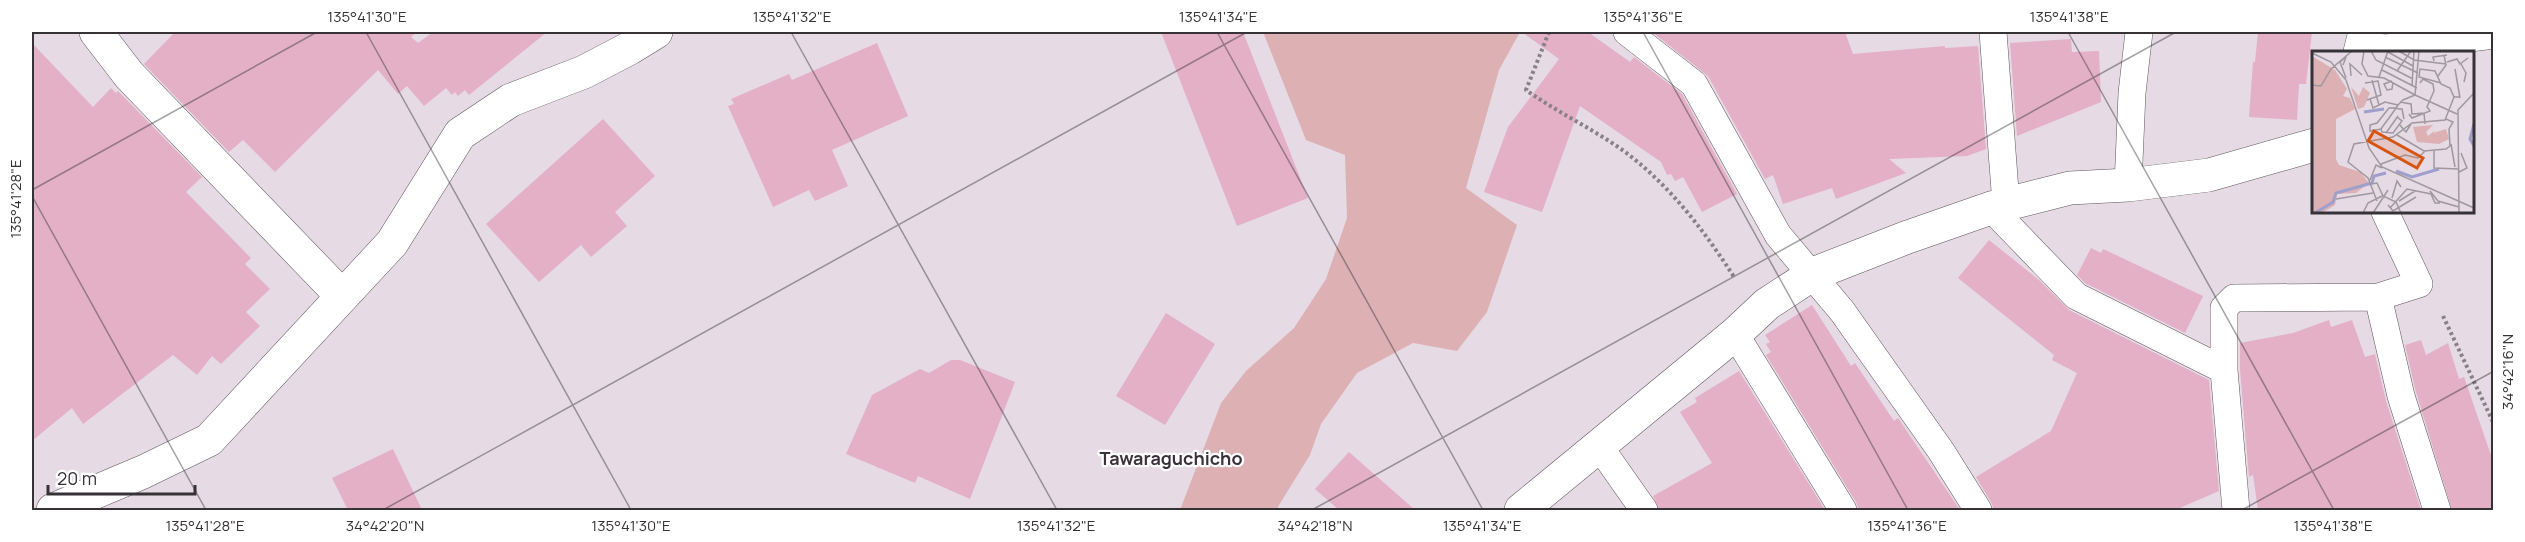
<svg xmlns="http://www.w3.org/2000/svg" width="2525" height="542" viewBox="0 0 2525 542" font-family="Manrope,sans-serif">
  <style>
    .green { fill: #ddb1b4 }
    .building { fill: #e3b0c6 }
    .lines { fill: none; stroke-linecap: round; stroke-linejoin: round }
    .service-casing { stroke: #5e545d; stroke-width: 28 }
    .minor-casing { stroke: #5e545d; stroke-width: 34 }
    .tertiary-casing { stroke: #5e545d; stroke-width: 34 }
    .path { stroke: #888087; stroke-width: 4; stroke-dasharray: 3 3; stroke-linecap: butt }
    .service { stroke: #fff; stroke-width: 27 }
    .minor { stroke: #fff; stroke-width: 33 }
    .tertiary { stroke: #fff; stroke-width: 33 }
    .ticks { fill: none; stroke: #373236; stroke-width: 1.5; stroke-opacity: 0.45 }
    .labels { text-anchor: middle; dominant-baseline: central; stroke-width: 4.5; stroke-linejoin: round; paint-order: stroke }
    .neighbourhood-label { font-size: 18px; font-weight: bold; fill: #3a3139; stroke: #fff }
    .inset-river { fill: none; stroke: #9e9fcc; stroke-width: 3 }
    .inset-road { fill: none; stroke: #a0979f; stroke-width: 1.5 }
    .view { fill: #d65510; fill-opacity: 0.15; stroke: #d65510; stroke-width: 3 }
    .inset-edge { fill: none; stroke: #373236; stroke-width: 3 }
    .neatline { fill: none; stroke: #373236; stroke-width: 2 }
    .ticks-label { font-size: 15px; text-anchor: middle; fill: #373236 }
  </style>
  <rect width="100%" height="100%" fill="#e6dae5"/>
  <!-- green -->
  <path class="green" d="M1263,32h257l-21,38 -33,118 51,37 -30,87 -30,39 -44,-8 -56,30 -36,51 -11,31 -34,55h-96l41,-107 25,-32 48,-43 32,-49 21,-61 -2,-63 -39,-15z"/>
  <!-- building -->
  <path class="building" d="M175,32h242l-6,5 7,6 15,-11h114l-78,63 -4,-5 -7,6 -3,-4 -3,3 -6,-7 -22,18 -17,-20 -9,8 -20,-24 -103,102 -32,-32 -14,12 -85,-88z
    M1161,32h82l65,166 -71,28z
    M1522,32h66l42,30 4,-5 48,37 55,100 -35,18 -19,-35 -8,4 -4,-7 -4,1 -6,-13 -81,-56 -38,106 -58,-20 24,-65 51,-68z
    M1652,32h193l8,22 92,-8v2l33,-2 8,103 -19,7 -78,3 17,14 -70,26 -4,-11 -49,16 -10,-29 -8,4 -57,-103z
    M2258,32h54l-6,52h-7l-2,36 -48,-3 4,-55h2z
    M2071,39l1,13 27,-1 2,51 -84,34 -7,-93z
    M32,43l61,64 18,-19 5,5 2,-2 84,86 -16,15 65,66 -6,6 25,25 -24,23 14,14 -39,38 -9,-8 -15,19 -24,-20 -90,69 -11,-16 -40,33z
    M877,43l31,73 -76,34 16,36 -33,15 -6,-11 -36,17 -45,-101 6,-2 -3,-5 58,-25 3,6z
    M603,119l52,57 -40,36 12,14 -36,31 -10,-12 -42,37 -53,-58z
    M1989,240l50,40 30,30 140,70 10,111 -44,19h-181l-3,-8 -15,-25 75,-46 26,-58 -25,-13 2,-5 -96,-77z
    M2091,248l10,5 2,-4 100,47 -18,37 -100,-50 -8,-8z
    M1812,305l39,61 4,-3 39,58 4,-3 62,92h-101l-3,-8 -90,-147 5,-3 -5,-8 4,-2 -5,-7z
    M1166,313l49,31 -50,81 -49,-29z
    M2329,320l2,7 21,-7 13,37 10,-3 11,47 35,109h-163l-5,-35 -4,2 -9,-108v-26l53,-10z
    M2421,340l5,15 22,-12 11,36 5,-2 29,84v49h-41l-36,-118 -11,-47z
    M951,360h9l55,22 -45,117 -52,-23 -3,7 -69,-29 26,-59 48,-26 9,4z
    M1739,371l86,139h-166l-6,-14 59,-33 -32,-51 17,-10 -2,-4z
    M393,449l29,61h-74l-16,-32z
    M1349,452l66,58h-76l-24,-21z"/>
  <g class="lines">
    <!-- service casing -->
    <g class="service-casing">
      <path id="service" d="M1627,32l67,52 84,151 64,76 99,140 37,59
        M1993,32l13,172
        M2361,46l26,2 107,-13
        M2128,185l4,-92 7,-61
        M1991,208l85,88 148,74
        M2378,297l23,99 36,114
        M1735,334l108,176
        M1599,446l45,64
        M2236,510l-12,-140v-62l10,-10 144,-1 41,-13 -34,-72"/>
    </g>
    <!-- minor casing -->
    <g class="minor-casing">
      <path id="minor" d="M2360,52l5,-20
        M53,510l90,-38 66,-32 183,-197 68,-109 51,-34 73,-28 46,-24 26,-16
        M1521,510l214,-176 32,-30 46,-30 92,-36 86,-30 79,-20 58,-3 81,-10 105,-30"/>
    </g>
    <!-- tertiary casing -->
    <g class="tertiary-casing">
      <path id="tertiary" d="M96,32l33,43 213,221"/>
    </g>
    <!-- path -->
    <path class="path" d="M1549,32l-23,58c31,22 65,38 95,59 46,33 83,81 113,128
      M2443,316l51,108"/>
    <!-- service -->
    <use href="#service" class="service"/>
    <!-- minor -->
    <use href="#minor" class="minor"/>
    <!-- tertiary -->
    <use href="#tertiary" class="tertiary"/>
  </g>
  <!-- ticks -->
  <path class="ticks" d="M366,32l265,478M791,32l266,478M1217,32l266,478M1643,32l265,478M2068,32l266,478M32,190l285,-158M32,196l174,314M383,510l864,-478M1312,510l864,-478M2242,510l252,-139"/>
  <g class="labels">
    <!-- neighbourhood labels -->
    <g class="neighbourhood-label">
      <text x="1171" y="458">Tawaraguchicho</text>
    </g>
  </g>
  <!-- overview -->
  <g transform="translate(2312 51)">
    <rect width="162" height="162" fill="#e6dae5"/>
    <path d="M0,5l23,14 12,19 -4,7 7,2 5,11 -19,10v40l3,6 21,7 9,11 -13,10 -19,1 -2,11 -13,8h-10zM39,36l8,9 4,-9 7,6 -6,14 -6,2zM121,74l-7,7 2,4 7,-6 -2,3 13,-4 3,10 -10,5 -22,-2 -4,-15z" fill="#ddb1b4"/>
    <path class="inset-river" d="M52,61l20,-3M162,73l-4,15 4,7M84,120l16,6 27,-8M3,162l18,-11 3,-9 36,-10 2,-7 12,-3"/>
    <path class="inset-road" d="M52,0l-2,13 6,12 16,2 31,17M59,0l5,9 37,19M87,0l15,9 32,4M107,0l-4,44 42,19M76,1l25,14M0,2l19,9 15,18 23,68 13,19 92,41M73,6l33,16M122,10l-1,-4 14,-2M135,11l10,-3 3,5 8,-6M149,13l5,9 -2,9M31,14l3,-8 -6,5 6,16M143,18l5,29M70,19l35,18M85,20l14,-20M39,25l-1,-12 12,11M126,25l8,-11 -2,-10M67,26l9,-26M60,29l7,25M80,30l-8,3 3,6 5,-1 1,-7M53,32l13,-2 3,14 -14,5M129,32l-22,-6 1,-8 15,2 6,13 9,4 4,9h6M0,34l9,1 10,-17 21,-18M100,35l2,-35M58,48l3,9 12,-6 13,3M88,51l11,2 1,10 12,-1 1,11M97,63l3,4 18,-7 -3,-4 7,-16 -1,-7 -10,-5 -3,4M92,68l-2,-10h-3l-3,-1h-7l-12,15 -7,2v6l11,-2 2,-3 6,-8 7,-10 2,-3 5,-5 12,-5M87,73l7,8 5,-8M69,78l1,3 11,1 9,-12 -5,-4M74,82l12,-17M85,84l27,16 22,-2 4,-3 -1,-17 4,-7 -7,-3M139,93l4,23M122,100v17l25,1M69,113l24,-9 13,3 7,-7M147,121l8,-4 -6,-15M58,129l6,-15 6,3M59,133l6,-1 6,13 13,6 5,11M118,140l8,10 21,6M80,147l5,-17 4,6M24,148l37,-6M65,150l-9,-23 -20,-16 6,-18 39,-7 19,-14 33,-3 9,-23M87,150l16,-10M76,154l5,6 23,-14M78,157l17,-19 24,5 4,9h5M51,162l5,-10 14,-7M61,162l15,-23M147,162l-1,-103 16,-17"/>
    <path class="view" d="M62,80l49,27 -6,10 -49,-27z"/>
    <rect width="162" height="162" class="inset-edge"/>
  </g>
  <!-- border -->
  <rect width="2525" height="542" fill="none" stroke="#ffffff" stroke-width="66"/>
  <!-- scale -->
  <path d="M48 485v9h147v-9" fill="none" stroke="#373236" stroke-width="3"/>
  <text x="57" y="485" font-size="18" fill="#373236" stroke="#ffffff" stroke-width="4.5" paint-order="stroke">20 m</text>
  <rect x="33" y="33" width="2459" height="476" class="neatline"/>
  <g class="ticks-label">
    <text x="367" y="22">135°41'30"E</text>
    <text x="792" y="22">135°41'32"E</text>
    <text x="1218" y="22">135°41'34"E</text>
    <text x="1643" y="22">135°41'36"E</text>
    <text x="2069" y="22">135°41'38"E</text>
    <text transform="translate(16 199) rotate(-90)" y="5">135°41'28"E</text>
    <text transform="translate(2508 372) rotate(-90)" y="5">34°42'16"N</text>
    <text x="205" y="531">135°41'28"E</text>
    <text x="385" y="531">34°42'20"N</text>
    <text x="631" y="531">135°41'30"E</text>
    <text x="1056" y="531">135°41'32"E</text>
    <text x="1315" y="531">34°42'18"N</text>
    <text x="1482" y="531">135°41'34"E</text>
    <text x="1907" y="531">135°41'36"E</text>
    <text x="2333" y="531">135°41'38"E</text>
  </g>
</svg>
